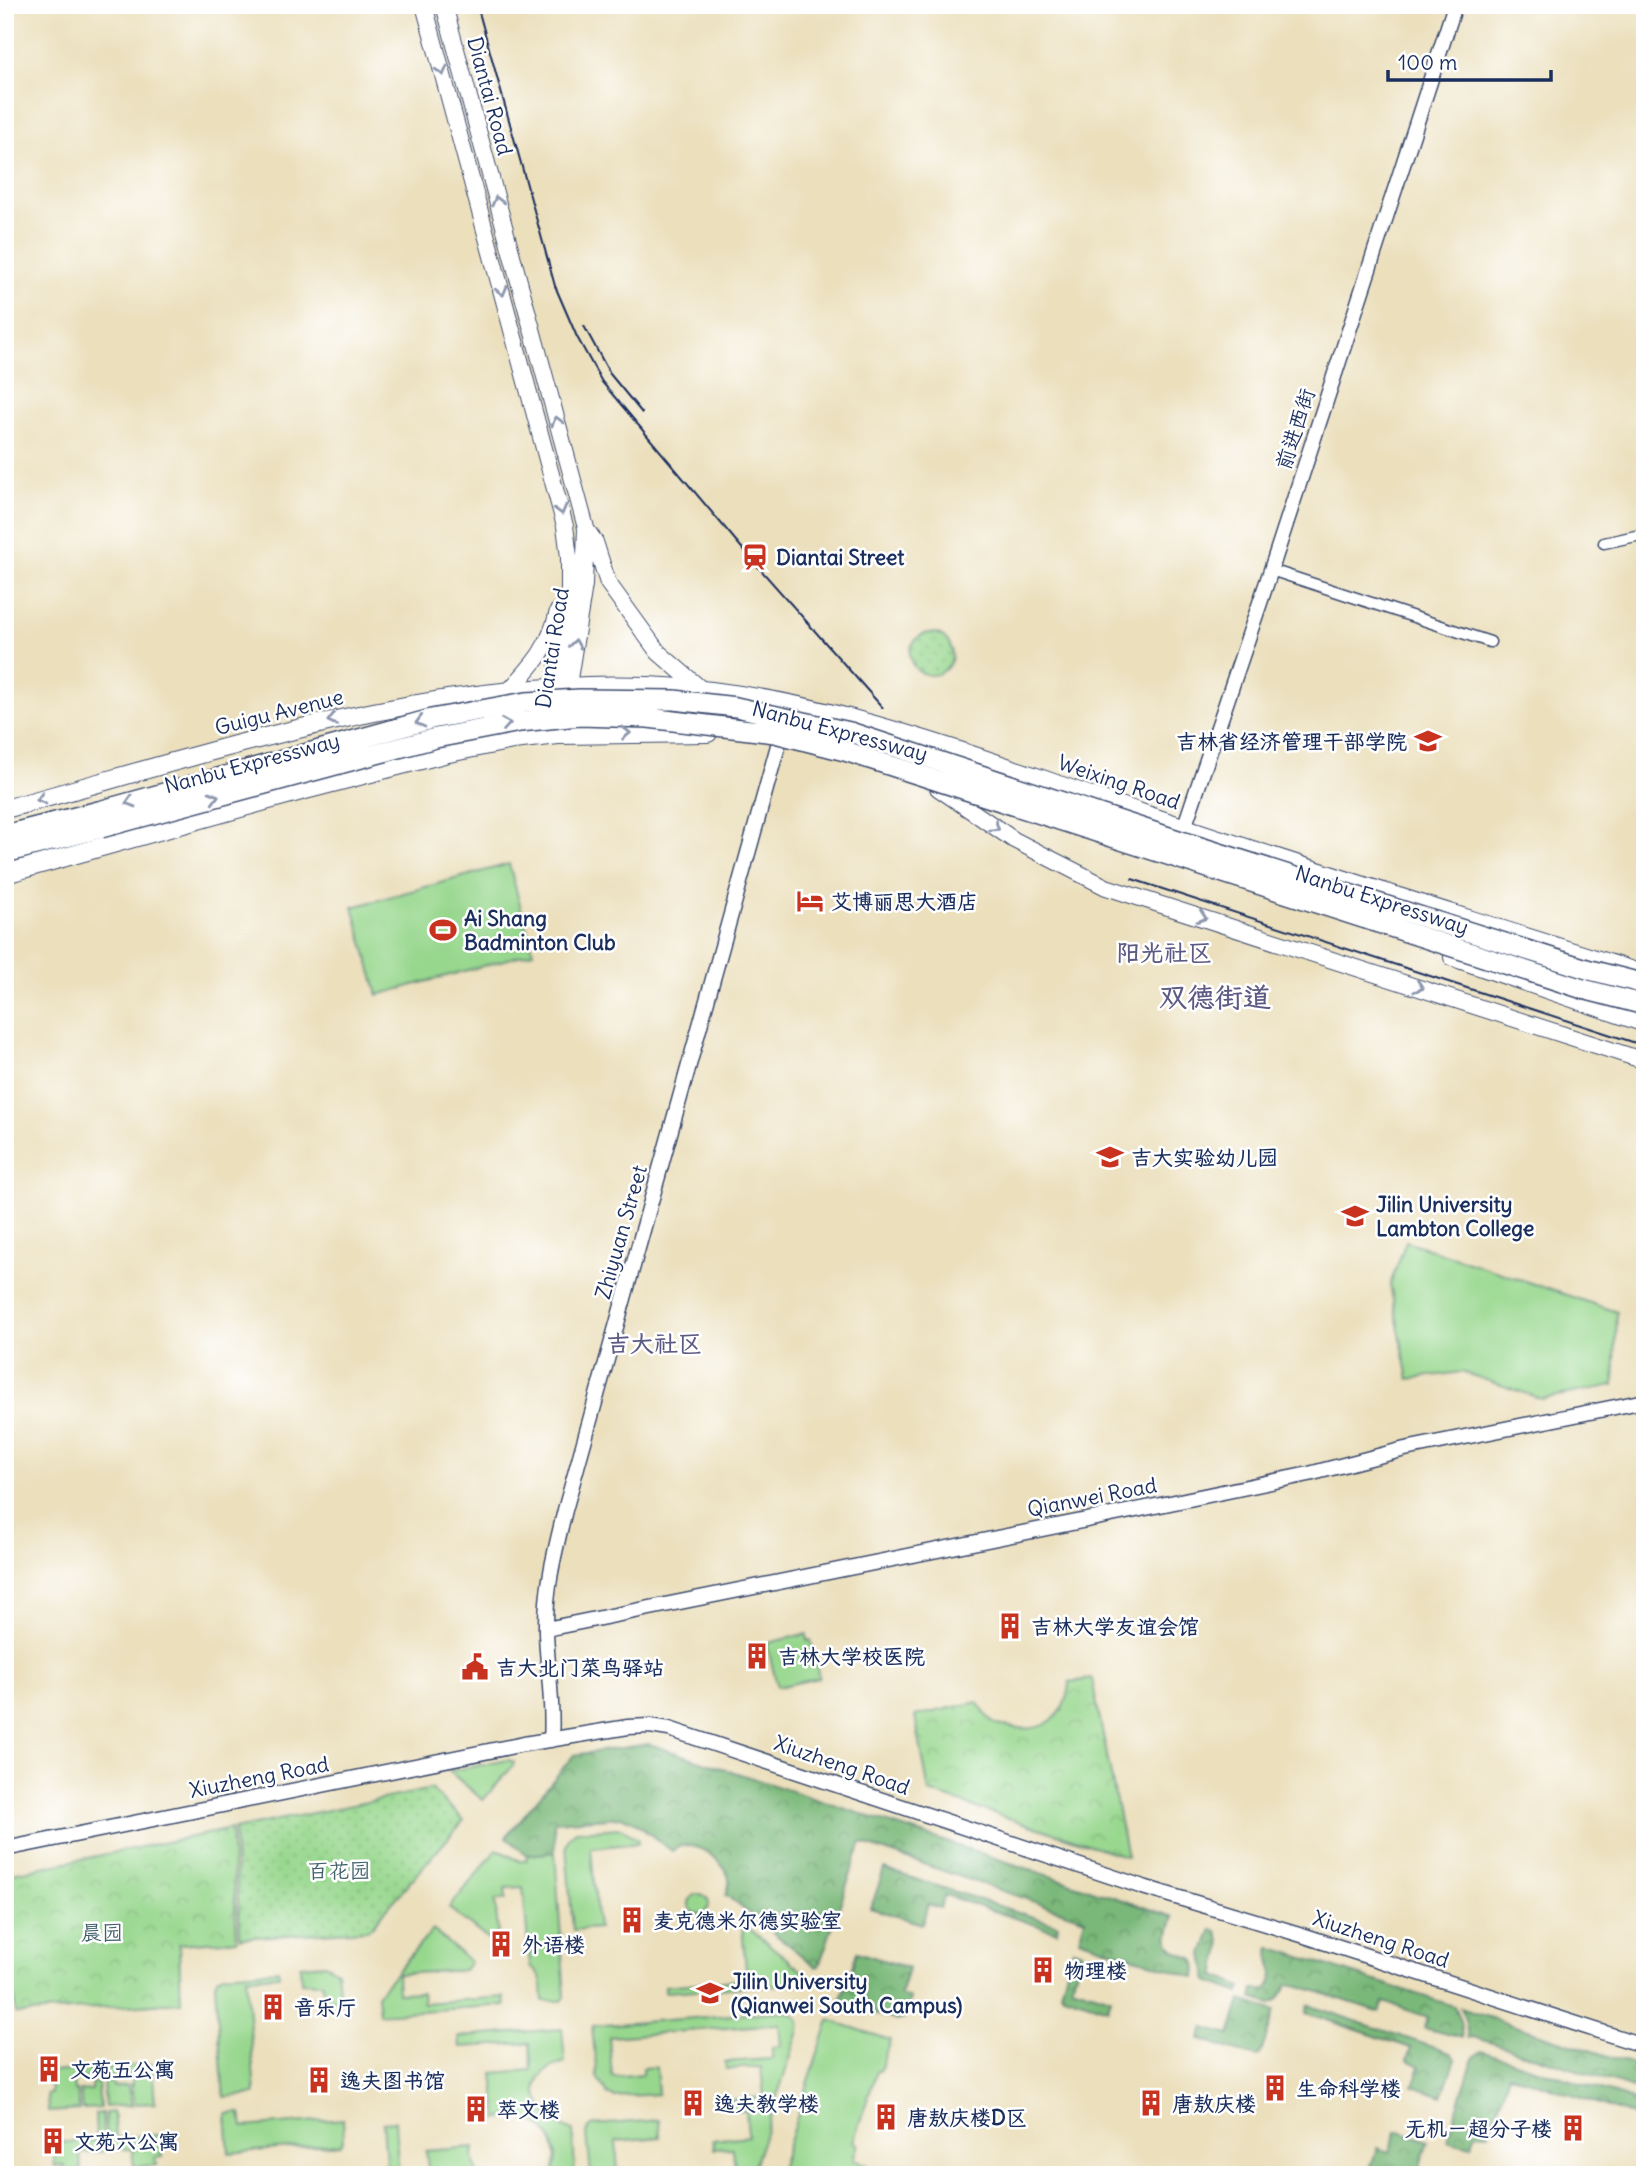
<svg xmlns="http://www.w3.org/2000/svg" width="1650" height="2180" viewBox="0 0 1650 2180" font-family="Delius,'LXGW WenKai TC',sans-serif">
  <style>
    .grass { fill: #97d78d; stroke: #598376; stroke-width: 2 }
    .forest { fill: url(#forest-crowns); stroke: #4a746b; stroke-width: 2 }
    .park { fill: url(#park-crowns); stroke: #598376; stroke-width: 2 }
    .garden { fill: url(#garden-dots); stroke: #598376; stroke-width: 2 }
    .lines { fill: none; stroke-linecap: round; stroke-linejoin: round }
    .minor-casing { stroke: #3a496c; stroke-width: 13 }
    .tertiary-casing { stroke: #3a496c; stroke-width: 17 }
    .secondary-casing { stroke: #3a496c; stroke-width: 18 }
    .primary-casing { stroke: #3a496c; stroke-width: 20 }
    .trunk-casing { stroke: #3a496c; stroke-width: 22 }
    .minor { stroke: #fff; stroke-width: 10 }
    .tertiary { stroke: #fff; stroke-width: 14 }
    .secondary { stroke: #fff; stroke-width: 16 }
    .primary { stroke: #fff; stroke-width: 18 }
    .trunk { stroke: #fff; stroke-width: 19 }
    .tram { stroke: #1b2f5e; stroke-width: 2 }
    .trunk-bridge-casing { stroke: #3a496c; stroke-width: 22; stroke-linecap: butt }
    .trunk-bridge { stroke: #fff; stroke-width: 19 }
    .oneway { stroke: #8d97ae }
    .labels { text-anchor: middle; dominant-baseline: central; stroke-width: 5; stroke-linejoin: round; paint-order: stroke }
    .street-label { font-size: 21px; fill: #1b2f5e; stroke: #fff }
    .poi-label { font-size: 21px; font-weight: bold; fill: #1b2f5e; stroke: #fff; text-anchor: start }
    .park-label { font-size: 21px; fill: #40616c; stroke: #fff }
    .quarter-label { font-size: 24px; font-weight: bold; fill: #5d5a84; stroke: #fff }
    .district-label { font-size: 28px; font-weight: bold; fill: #5d5a84; stroke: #fff }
  </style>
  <defs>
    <pattern id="forest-crowns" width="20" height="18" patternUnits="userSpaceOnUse" patternTransform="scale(1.75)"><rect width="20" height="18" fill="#79b878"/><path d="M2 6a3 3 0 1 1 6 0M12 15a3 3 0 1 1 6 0" fill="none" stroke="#629666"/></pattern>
    <pattern id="park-crowns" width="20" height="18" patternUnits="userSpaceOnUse" patternTransform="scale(1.75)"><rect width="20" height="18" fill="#97d78d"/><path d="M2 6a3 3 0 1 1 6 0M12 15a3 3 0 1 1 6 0" fill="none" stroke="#82b97c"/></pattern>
    <pattern id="garden-dots" width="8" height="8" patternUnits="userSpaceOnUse" patternTransform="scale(1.75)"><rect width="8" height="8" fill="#97d78d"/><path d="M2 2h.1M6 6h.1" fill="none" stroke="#82b97c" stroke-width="1.8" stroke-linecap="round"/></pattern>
  </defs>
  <rect width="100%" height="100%" fill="#fff"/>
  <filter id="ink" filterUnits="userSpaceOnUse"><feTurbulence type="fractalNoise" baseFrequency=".0143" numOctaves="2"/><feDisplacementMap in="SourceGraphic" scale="14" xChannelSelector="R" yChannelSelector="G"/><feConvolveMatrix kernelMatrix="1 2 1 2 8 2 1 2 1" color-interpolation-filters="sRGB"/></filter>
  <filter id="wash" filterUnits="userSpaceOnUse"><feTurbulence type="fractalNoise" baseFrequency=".00686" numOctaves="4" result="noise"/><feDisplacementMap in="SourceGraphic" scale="28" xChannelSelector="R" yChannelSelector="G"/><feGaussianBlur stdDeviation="1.57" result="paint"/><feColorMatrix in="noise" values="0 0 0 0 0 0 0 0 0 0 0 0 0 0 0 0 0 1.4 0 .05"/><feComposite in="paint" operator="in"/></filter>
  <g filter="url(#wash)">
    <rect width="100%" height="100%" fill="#ebdfbc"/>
    <!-- grass -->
    <path class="grass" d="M509,864l24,88 -155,43 -25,-88z
      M1406,1241l211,71 -3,73 -72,14 -80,-27 -53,7 -19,-94z
      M807,1634v7l4,-1 8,38 -42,9 -10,-44z
      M508,1760l6,2 -1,4 -30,34 -34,-29z
      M621,1828l17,12v3l-47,5 7,80 -25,2 -7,-84 3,-9 7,-6z
      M497,1849l22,12h7l1,-6 28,-3 10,145 -3,4h-19c-1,-15 1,-26 -13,-35l-7,-79 -18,1 1,11 -11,1 3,32 -8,9 -41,-33z
      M689 1904a10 10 0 1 1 20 0a10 10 0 1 1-20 0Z
      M746,1926l66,53v4l-147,9v-6l82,-7 -5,-51z
      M433,1930l37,32 -6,8 -67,4 1,19 24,-1 1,11 81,-6 1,8 -126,9 -2,-19 4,-6z
      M325,1964l12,7 3,28h-16l-2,-16 -21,-1 -1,-16z
      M278,1970l1,5 -33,2 9,117 -31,3 -9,-112 2,-7 6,-4z
      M784,2011c12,4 17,6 15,20l-48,144h-16l-2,-27 -19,1 -1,-9 35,-4 -2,-25h-17l-1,-11 36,-3 -3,-30 -35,2 -1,-7 47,-3v-12l9,-1 -2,-22 -170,13 3,40 31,-3v-6l13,-1 2,27 -44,3 -7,-3 -10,-17 -5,-51z
      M829,2020l61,20 -10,31h-3l-24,71 5,2 -5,16 14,5 -3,10h-86z
      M562,2029l3,33c-47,12 -29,55 8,69l2,44h-23c15,-34 -19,-69 -54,-56l-5,-46 39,-3 -2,-27 -70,4 -1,-10z
      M152,2064l3,39 -20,1 -5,-19h2l-1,-10 -28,2 -1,-8z
      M97,2069l1,9 -25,2 1,11h3l2,19 -31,2 -1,-18h4l-2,-22z
      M103,2082h9l1,5 14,-2 5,20 -27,2z
      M92,2083h6l2,25 -18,1 -2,-18 12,-1z
      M113,2112l3,26 44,-3 2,22 -7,1 1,7 -22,2 -2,-18 -24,1 -3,-37z
      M102,2113l3,38 -25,2 1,17 -16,2 -1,-7 -9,1 -2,-23 43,-3 -1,-26z
      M241,2113l2,14 100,-8 1,20 -3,5 -112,9 -3,-39z
      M659,2120l1,17 -44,4 2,34h-27l-4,-41 2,-6 5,-3z
      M395,2121l4,54h-12l-4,-53z
      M474,2147l-1,9 4,19h-48l-3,-24z"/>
    <!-- forest -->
    <path class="forest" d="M649,1744l525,173c-9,26 -9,32 19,41l3,5 -1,15 -116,-39 6,-20 -224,-76 -42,123 -3,1 -90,-72c2,-6 4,-11 3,-16 -4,-20 -40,-45 -57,-28l-41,-31 -9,-3 -68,5 1,30 -28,3 -21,-18 68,-82z
      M884,1869l174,56 -1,7 -112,-37 -5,13 -12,-4 -6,20 -51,-16z
      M1212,1929l5,3c9,20 -2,26 -1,44l26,11 -2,6 -32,-12 -5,-27z
      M1270,1947l184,59 6,15 2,17 -38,-10 4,-11 -44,-15 -4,10 -80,-26 -12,-2 -11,17 -6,3 -19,-6 2,-8h12c16,-22 -1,-25 4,-43z
      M1073,1949l9,3 -10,34 39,12 -3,11 -45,-14 -2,-3z
      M857,1952l51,16 -8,27 10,4 -6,20 -7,2 -57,-19z
      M1241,2000l34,11 -15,45 -4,1 -56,-18 4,-11 26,7z
      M1308,2005l143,48 4,6 -13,37 -29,-10 7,-20 -13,-6 4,-12 -105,-35z
      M1460,2008l185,60v24l-172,-55 -5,1 -3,-19z
      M1481,2051l164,53v15l-136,-45 -20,59 -13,-1 -5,14 -24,-6 27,-83z
      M1399,2131l29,10 -11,34h-38l-10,-3 8,-24 12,4 7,-20z"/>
    <!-- park -->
    <path class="park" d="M1092,1679l35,178 -198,-65 -14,-76 62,-14c5,7 11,17 17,21 4,3 11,3 16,4 34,7 57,-10 59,-45z
      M231,1829l6,111 -58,4 2,58 -165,12 -11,-99 2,-41z"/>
    <!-- garden -->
    <path class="garden" d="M910 654a21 21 0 1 1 42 0a21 21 0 1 1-42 0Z
      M431,1789l33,31 -93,107 -4,3 -127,8 -6,-109z"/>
  </g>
  <g filter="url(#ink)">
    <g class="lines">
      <!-- minor casing -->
      <g class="minor-casing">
        <path id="minor" d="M1604,543l41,-9
          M1271,570l219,72"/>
      </g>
      <!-- tertiary casing -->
      <g class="tertiary-casing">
        <path id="tertiary" d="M1181,837l90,-267 184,-565
          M546,1629l595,-120 168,-35 96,-25 240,-48
          M551,1740c3,-37 -4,-72 -5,-108 -1,-43 9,-81 19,-122l214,-768
          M5,1849l519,-105 104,-17 22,-1 19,3 474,158 159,48 343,111"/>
      </g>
      <!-- secondary casing -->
      <g class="secondary-casing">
        <path id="secondary" d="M424,5l141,521 4,31v34l-15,98 1,11
          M444,5l142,523 -2,57 -18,113
          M588,532l7,10 13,41 50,69 43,37
          M509,691c24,-26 41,-44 49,-80
          M938,788l76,52 92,47 539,174"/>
      </g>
      <!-- primary casing -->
      <g class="primary-casing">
        <path id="primary" d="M5,809c210,-57 423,-131 643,-123 171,6 333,74 493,127 167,57 336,108 504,162
          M5,874l296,-83 143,-37 69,-14 45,-5 150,-2
          M1453,957l192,66"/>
      </g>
      <!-- trunk casing -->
      <g class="trunk-casing">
        <path id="trunk" d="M5,835l94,-24
          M5,853l96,-25"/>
      </g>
      <!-- minor -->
      <use href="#minor" class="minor"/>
      <!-- tertiary -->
      <use href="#tertiary" class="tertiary"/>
      <!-- secondary -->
      <use href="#secondary" class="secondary"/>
      <!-- primary -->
      <use href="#primary" class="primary"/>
      <!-- trunk -->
      <use href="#trunk" class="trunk"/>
      <!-- tram -->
      <path class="tram" d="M477,5l78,281 22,51 25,45 150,178 131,148
        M584,326l26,48 32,39
        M1132,879l513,167"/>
      <!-- trunk-bridge casing -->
      <g class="trunk-bridge-casing">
        <path id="trunk-bridge" d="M99,811l332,-92 95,-17 54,-3 94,1 62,7 114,25 325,107 415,131 55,14
          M101,828l335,-90 84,-16 59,-6 69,2 127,15 70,18 738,238 62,16"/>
      </g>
      <!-- trunk-bridge -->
      <use href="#trunk-bridge" class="trunk-bridge"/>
    </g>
    <!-- one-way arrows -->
    <defs><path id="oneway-chevron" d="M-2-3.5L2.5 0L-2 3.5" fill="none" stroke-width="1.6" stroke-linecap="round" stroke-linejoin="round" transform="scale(1.75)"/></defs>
    <g class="oneway">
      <use href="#oneway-chevron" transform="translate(442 71) rotate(75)"/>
      <use href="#oneway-chevron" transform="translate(497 201) rotate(-105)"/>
      <use href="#oneway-chevron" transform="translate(502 291) rotate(75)"/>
      <use href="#oneway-chevron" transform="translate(557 421) rotate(-105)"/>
      <use href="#oneway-chevron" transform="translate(561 510) rotate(75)"/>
      <use href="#oneway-chevron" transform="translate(575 644) rotate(-82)"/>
      <use href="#oneway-chevron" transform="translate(332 720) rotate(166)"/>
      <use href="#oneway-chevron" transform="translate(420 722) rotate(165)"/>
      <use href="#oneway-chevron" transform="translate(506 724) rotate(-9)"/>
      <use href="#oneway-chevron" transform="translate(626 733) rotate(-1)"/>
      <use href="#oneway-chevron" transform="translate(214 797) rotate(-15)"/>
      <use href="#oneway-chevron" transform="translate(41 799) rotate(165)"/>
      <use href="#oneway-chevron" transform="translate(130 802) rotate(164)"/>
      <use href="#oneway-chevron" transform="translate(995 827) rotate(34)"/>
      <use href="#oneway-chevron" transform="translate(1202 917) rotate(18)"/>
      <use href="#oneway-chevron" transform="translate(1419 987) rotate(18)"/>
    </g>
  </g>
  <!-- icons -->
  <defs>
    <g id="station-bare" transform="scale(2.1)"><path d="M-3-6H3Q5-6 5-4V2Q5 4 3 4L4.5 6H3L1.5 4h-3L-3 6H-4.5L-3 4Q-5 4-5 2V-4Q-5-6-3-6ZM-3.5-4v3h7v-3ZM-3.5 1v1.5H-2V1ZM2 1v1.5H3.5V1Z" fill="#c8321e" stroke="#fff" stroke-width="2.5" paint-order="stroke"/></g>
    <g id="university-bare" transform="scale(2.1)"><path d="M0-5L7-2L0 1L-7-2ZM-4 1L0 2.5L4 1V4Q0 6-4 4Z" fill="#c8321e" stroke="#fff" stroke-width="2.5" paint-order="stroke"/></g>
    <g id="hotel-bare" transform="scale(2.1)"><path d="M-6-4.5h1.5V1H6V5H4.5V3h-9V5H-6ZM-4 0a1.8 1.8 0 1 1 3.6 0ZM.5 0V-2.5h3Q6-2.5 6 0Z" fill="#c8321e" stroke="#fff" stroke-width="2.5" paint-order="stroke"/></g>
    <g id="stadium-bare" transform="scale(2.1)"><path d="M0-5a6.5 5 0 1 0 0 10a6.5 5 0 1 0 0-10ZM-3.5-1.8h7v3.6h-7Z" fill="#c8321e" stroke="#fff" stroke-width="2.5" paint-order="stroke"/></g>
    <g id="school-bare" transform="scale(2.1)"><path d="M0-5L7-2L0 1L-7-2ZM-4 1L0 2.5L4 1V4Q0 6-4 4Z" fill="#c8321e" stroke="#fff" stroke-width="2.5" paint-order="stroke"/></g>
    <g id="building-bare" transform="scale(2.1)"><path d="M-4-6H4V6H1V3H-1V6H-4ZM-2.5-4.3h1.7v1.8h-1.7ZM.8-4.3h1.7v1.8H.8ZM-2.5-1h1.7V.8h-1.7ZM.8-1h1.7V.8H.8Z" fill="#c8321e" stroke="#fff" stroke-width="2.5" paint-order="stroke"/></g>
    <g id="civic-bare" transform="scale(2.1)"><path d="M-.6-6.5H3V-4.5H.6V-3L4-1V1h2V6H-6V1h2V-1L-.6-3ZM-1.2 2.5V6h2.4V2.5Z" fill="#c8321e" stroke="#fff" stroke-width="2.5" paint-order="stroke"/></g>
  </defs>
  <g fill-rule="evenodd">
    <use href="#station-bare" x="755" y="557"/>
    <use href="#university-bare" x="1428" y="741"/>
    <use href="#hotel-bare" x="810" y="901"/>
    <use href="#stadium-bare" x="443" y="930"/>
    <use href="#school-bare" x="1110" y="1157"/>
    <use href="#university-bare" x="1355" y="1216"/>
    <use href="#building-bare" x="1010" y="1626"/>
    <use href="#building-bare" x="757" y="1656"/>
    <use href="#civic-bare" x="475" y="1667"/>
    <use href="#building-bare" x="632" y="1920"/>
    <use href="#building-bare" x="501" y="1944"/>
    <use href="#building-bare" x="1043" y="1970"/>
    <use href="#university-bare" x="710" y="1993"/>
    <use href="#building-bare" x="273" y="2007"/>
    <use href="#building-bare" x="49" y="2069"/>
    <use href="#building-bare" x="319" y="2080"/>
    <use href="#building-bare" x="1275" y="2088"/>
    <use href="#building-bare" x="693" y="2103"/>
    <use href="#building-bare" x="1151" y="2103"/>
    <use href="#building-bare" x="476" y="2109"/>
    <use href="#building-bare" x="886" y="2117"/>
    <use href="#building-bare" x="1573" y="2128"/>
    <use href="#building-bare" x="53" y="2141"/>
  </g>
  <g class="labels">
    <!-- street labels -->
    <g class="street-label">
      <text transform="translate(490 96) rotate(75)">Diantai Road</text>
      <text transform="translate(1295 429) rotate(-72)">前进西街</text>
      <text transform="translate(552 648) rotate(-81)">Diantai Road</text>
      <text transform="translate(279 712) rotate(-14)">Guigu Avenue</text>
      <text transform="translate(840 731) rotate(15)">Nanbu Expressway</text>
      <text transform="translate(252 763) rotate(-15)">Nanbu Expressway</text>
      <text transform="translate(1119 782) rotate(19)">Weixing Road</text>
      <text transform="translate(1382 900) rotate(18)">Nanbu Expressway</text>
      <text transform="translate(621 1232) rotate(-74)">Zhiyuan Street</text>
      <text transform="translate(1092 1497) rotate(-11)">Qianwei Road</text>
      <text transform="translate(842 1765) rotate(19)">Xiuzheng Road</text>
      <text transform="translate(259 1777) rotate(-11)">Xiuzheng Road</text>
      <text transform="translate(1381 1939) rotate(18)">Xiuzheng Road</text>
    </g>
    <!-- poi labels -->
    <g class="poi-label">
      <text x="776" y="557">Diantai Street</text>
      <text x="1407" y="741" text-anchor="end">吉林省经济管理干部学院</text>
      <text x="831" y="901">艾博丽思大酒店</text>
      <text x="464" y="918">Ai Shang<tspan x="464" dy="24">Badminton Club</tspan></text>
      <text x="1131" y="1157">吉大实验幼儿园</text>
      <text x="1376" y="1204">Jilin University<tspan x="1376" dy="24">Lambton College</tspan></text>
      <text x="1031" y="1626">吉林大学友谊会馆</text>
      <text x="778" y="1656">吉林大学校医院</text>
      <text x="496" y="1667">吉大北门菜鸟驿站</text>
      <text x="653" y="1920">麦克德米尔德实验室</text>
      <text x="522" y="1944">外语楼</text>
      <text x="1064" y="1970">物理楼</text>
      <text x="731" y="1981">Jilin University<tspan x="731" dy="24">(Qianwei South Campus)</tspan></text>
      <text x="294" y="2007">音乐厅</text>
      <text x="70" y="2069">文苑五公寓</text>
      <text x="340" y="2080">逸夫图书馆</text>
      <text x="1296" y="2088">生命科学楼</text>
      <text x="714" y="2103">逸夫教学楼</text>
      <text x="1172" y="2103">唐敖庆楼</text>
      <text x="497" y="2109">萃文楼</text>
      <text x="907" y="2117">唐敖庆楼D区</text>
      <text x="1552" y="2128" text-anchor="end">无机－超分子楼</text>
      <text x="74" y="2141">文苑六公寓</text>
    </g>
    <!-- park labels -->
    <g class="park-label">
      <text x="339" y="1870">百花园</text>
      <text x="102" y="1932">晨园</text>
    </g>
    <!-- quarter labels -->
    <g class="quarter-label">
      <text x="1164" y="952">阳光社区</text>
      <text x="654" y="1343">吉大社区</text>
    </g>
    <!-- district labels -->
    <g class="district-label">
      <text x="1215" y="997">双德街道</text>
    </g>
  </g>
  <!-- margin -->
  <rect width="1650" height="2180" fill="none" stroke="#fff" stroke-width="28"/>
  <!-- scale -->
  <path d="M1388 70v10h163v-10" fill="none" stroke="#1b2f5e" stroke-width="3.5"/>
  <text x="1398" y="70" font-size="21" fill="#1b2f5e" stroke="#ffffff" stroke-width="5" paint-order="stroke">100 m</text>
</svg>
